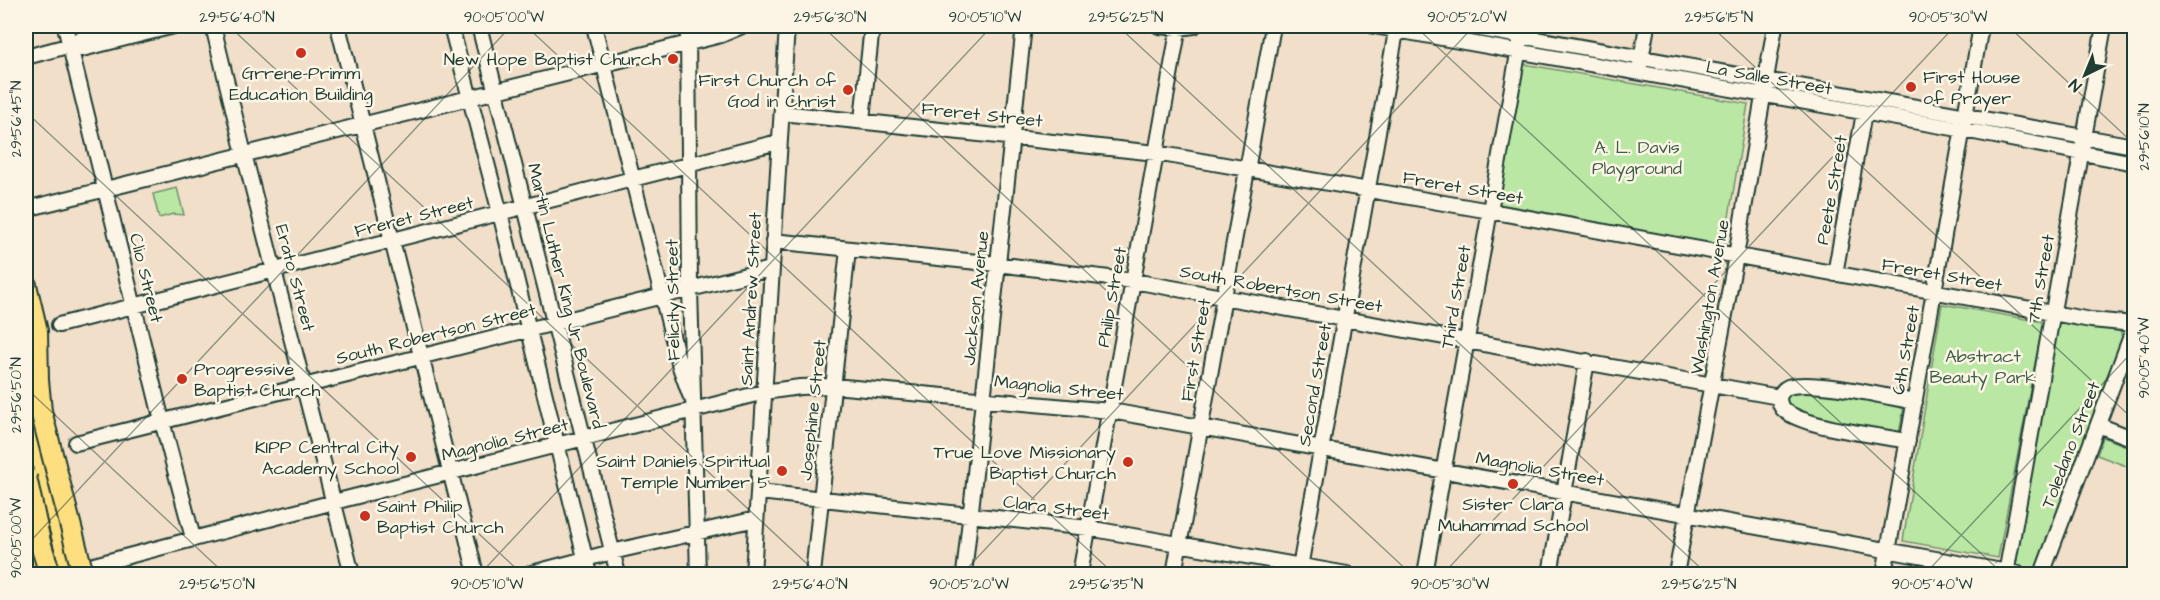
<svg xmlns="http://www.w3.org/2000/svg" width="2160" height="600" viewBox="0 0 2160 600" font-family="'Architects Daughter',sans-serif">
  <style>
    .green { fill: #bbe7a4; stroke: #6d926c; stroke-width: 1.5 }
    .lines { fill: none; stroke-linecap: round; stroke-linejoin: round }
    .minor-casing { stroke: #1f3d34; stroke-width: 18 }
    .major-casing { stroke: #1f3d34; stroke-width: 21 }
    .highway-casing { stroke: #1f3d34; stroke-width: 24 }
    .minor { stroke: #fcf5e5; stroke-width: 14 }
    .major { stroke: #fedf80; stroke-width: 16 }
    .highway { stroke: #fedf80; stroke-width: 20 }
    .highway-bridge-casing { stroke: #1f3d34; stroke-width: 24; stroke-linecap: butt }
    .highway-bridge { stroke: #fedf80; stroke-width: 20 }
    .ticks { fill: none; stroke: #1f3d34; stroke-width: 1.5; stroke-opacity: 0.45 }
    .poi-dot { fill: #c8321e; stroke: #fcf5e5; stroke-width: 2 }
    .labels { text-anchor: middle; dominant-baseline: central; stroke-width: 5; stroke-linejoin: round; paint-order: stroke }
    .poi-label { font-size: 18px; fill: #1f3d34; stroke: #fcf5e5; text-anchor: end }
    .street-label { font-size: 18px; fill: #1f3d34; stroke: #fcf5e5 }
    .park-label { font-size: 18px; fill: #3e5f4a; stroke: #fcf5e5 }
    .neatline { fill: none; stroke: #1f3d34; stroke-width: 2 }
    .ticks-label { font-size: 15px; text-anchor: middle; fill: #1f3d34 }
  </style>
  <rect width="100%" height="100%" fill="#f1dfc9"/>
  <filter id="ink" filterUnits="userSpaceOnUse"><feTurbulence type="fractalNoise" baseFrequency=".0167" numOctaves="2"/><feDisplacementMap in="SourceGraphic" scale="12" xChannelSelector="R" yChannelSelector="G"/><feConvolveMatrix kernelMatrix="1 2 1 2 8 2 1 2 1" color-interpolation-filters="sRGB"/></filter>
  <g filter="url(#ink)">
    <!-- green -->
    <path class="green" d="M1524,64l224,40 -24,142 -225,-42z
      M177,188l7,27 -11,-1 -14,4 -6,-24z
      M1942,304l101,18 -45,236 -95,-17z
      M2060,320l58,11 3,2 1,6 -84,228 -4,4 -20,-4 43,-241z
      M1813,391l91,16 -5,27c-26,-5 -100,-14 -115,-32l2,-6 9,-4z
      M2103,437l31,12v20l-37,-14z"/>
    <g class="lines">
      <!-- minor casing -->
      <g class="minor-casing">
        <path id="minor" d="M65,26l97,395 31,117
          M213,26l31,128 108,420
          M338,26l138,548
          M451,26l49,187 89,361
          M479,26l139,548
          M594,26l86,341 10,28
          M688,26l2,263 8,285
          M1159,26l19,2 16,-2
          M1374,26l590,104 170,33
          M1464,26l670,120
          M75,44l7,5 92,-23
          M26,57l49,-13 4,-5 53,-13
          M1640,65l7,-39
          M782,113l374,40 334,58 601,109 43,4
          M862,120l10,-94
          M26,209l695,-174 21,-9
          M773,241l224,23 136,17 646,116
          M1835,274l29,-161
          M59,325l719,-183
          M2098,425l36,14
          M1908,441c-31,-6 -94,-12 -120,-28 -7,-4 -9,-9 -9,-16 2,-4 4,-8 9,-10 25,-8 99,10 127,15
          M76,443l694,-174
          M759,492l329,36 259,46
          M75,570l259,-68 430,-110 36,-5 33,-1 278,25 908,163
          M1299,573l98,-547
          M528,574l84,-22 144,-33
          M753,574l34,-548
          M813,574l35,-325
          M964,574l60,-548
          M1080,574l99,-548
          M1174,574l99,-548
          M1425,574l98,-548
          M1550,574l37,-213
          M1676,574l60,-318 39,-230
          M1884,574l97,-548
          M2006,574l98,-548
          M2042,574l92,-246"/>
      </g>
      <!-- major casing -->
      <g class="major-casing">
        <path id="major" d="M26,327v67l13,64 31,116"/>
      </g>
      <!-- highway casing -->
      <g class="highway-casing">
        <path id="highway" d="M26,285l11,46 1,49
          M26,393v1
          M26,557l2,17"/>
      </g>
      <!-- minor -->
      <use href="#minor" class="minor"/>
      <!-- major -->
      <use href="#major" class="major"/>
      <!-- highway -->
      <use href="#highway" class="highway"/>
      <!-- highway-bridge casing -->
      <g class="highway-bridge-casing">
        <path id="highway-bridge" d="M38,380l3,31 42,163
          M26,477l14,65 10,32"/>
      </g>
      <!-- highway-bridge -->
      <use href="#highway-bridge" class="highway-bridge"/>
    </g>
  </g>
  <!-- ticks -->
  <path class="ticks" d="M229,26l589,548M526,26l588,548M822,26l589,548M1118,26l589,548M1415,26l588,548M1711,26l423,394M2008,26l126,118M26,30l4,-4M26,112l496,462M26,388l199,186M26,546l485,-520M480,574l512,-548M962,574l512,-548M1443,574l512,-548M1925,574l209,-224"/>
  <!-- markers -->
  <g class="poi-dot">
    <circle cx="301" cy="53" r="6"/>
    <circle cx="673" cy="59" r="6"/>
    <circle cx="1911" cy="87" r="6"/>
    <circle cx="848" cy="90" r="6"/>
    <circle cx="182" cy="379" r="6"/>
    <circle cx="411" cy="457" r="6"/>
    <circle cx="1128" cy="462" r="6"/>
    <circle cx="782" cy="471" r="6"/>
    <circle cx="1513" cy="484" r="6"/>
    <circle cx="365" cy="516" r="6"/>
  </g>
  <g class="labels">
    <!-- poi labels -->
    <g class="poi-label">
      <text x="661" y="59">New Hope Baptist Church</text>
      <text x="301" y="73" text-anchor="middle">Grrene-Primm<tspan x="301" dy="21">Education Building</tspan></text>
      <text x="1923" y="77" text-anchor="start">First House<tspan x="1923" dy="21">of Prayer</tspan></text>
      <text x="836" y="80">First Church of<tspan x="836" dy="21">God in Christ</tspan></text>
      <text x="194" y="369" text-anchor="start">Progressive<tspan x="194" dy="21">Baptist Church</tspan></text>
      <text x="399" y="447">KIPP Central City<tspan x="399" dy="21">Academy School</tspan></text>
      <text x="1116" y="452">True Love Missionary<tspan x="1116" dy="21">Baptist Church</tspan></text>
      <text x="770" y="461">Saint Daniels Spiritual<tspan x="770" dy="21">Temple Number 5</tspan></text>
      <text x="1513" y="504" text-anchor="middle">Sister Clara<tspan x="1513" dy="21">Muhammad School</tspan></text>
      <text x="377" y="506" text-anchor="start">Saint Philip<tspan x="377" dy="21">Baptist Church</tspan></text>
    </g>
    <!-- street labels -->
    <g class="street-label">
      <text transform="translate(1769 78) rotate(10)">La Salle Street</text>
      <text transform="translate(982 115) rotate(6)">Freret Street</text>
      <text transform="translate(1463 188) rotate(10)">Freret Street</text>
      <text transform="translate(1832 190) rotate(-80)">Peete Street</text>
      <text transform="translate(414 217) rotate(-14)">Freret Street</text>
      <text transform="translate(1942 275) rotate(10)">Freret Street</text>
      <text transform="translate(146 278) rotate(76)">Clio Street</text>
      <text transform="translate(295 278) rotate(75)">Erato Street</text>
      <text transform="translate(2041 279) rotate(-80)">7th Street</text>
      <text transform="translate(1281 289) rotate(10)">South Robertson Street</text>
      <text transform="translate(566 296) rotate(76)">Martin Luther King Jr Boulevard</text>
      <text transform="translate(1112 297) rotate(-80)">Philip Street</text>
      <text transform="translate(1456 297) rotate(-80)">Third Street</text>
      <text transform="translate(1710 297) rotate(-80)">Washington Avenue</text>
      <text transform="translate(976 298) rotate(-84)">Jackson Avenue</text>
      <text transform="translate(751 299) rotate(-87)">Saint Andrew Street</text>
      <text transform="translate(673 300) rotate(-91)">Felicity Street</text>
      <text transform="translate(436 334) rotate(-14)">South Robertson Street</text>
      <text transform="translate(1196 350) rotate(-80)">First Street</text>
      <text transform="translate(1906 350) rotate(-80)">6th Street</text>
      <text transform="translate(1315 385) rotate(-80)">Second Street</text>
      <text transform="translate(1059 388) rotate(6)">Magnolia Street</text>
      <text transform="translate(813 410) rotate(-84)">Josephine Street</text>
      <text transform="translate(505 440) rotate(-14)">Magnolia Street</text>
      <text transform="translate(2071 445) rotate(-69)">Toledano Street</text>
      <text transform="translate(1540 469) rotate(10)">Magnolia Street</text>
      <text transform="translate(1056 508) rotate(7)">Clara Street</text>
    </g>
    <!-- park labels -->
    <g class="park-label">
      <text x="1637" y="147">A. L. Davis<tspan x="1637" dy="21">Playground</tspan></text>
      <text x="1983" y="356">Abstract<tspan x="1983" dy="21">Beauty Park</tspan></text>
    </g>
  </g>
  <!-- margin -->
  <rect width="2160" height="600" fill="none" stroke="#fcf5e5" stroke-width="66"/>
  <!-- north arrow -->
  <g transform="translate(2085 75) rotate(223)" stroke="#fcf5e5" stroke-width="4.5" paint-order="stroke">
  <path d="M0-4.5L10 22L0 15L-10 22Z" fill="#1f3d34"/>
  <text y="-9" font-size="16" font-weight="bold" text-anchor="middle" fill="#1f3d34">N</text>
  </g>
  <rect x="33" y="33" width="2094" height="534" class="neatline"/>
  <g class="ticks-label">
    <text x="237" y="22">29°56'40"N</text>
    <text x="504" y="22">90°05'00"W</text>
    <text x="830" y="22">29°56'30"N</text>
    <text x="985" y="22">90°05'10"W</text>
    <text x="1126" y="22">29°56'25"N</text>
    <text x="1467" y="22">90°05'20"W</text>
    <text x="1719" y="22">29°56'15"N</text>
    <text x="1948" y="22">90°05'30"W</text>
    <text transform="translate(16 119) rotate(-90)" y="5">29°56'45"N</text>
    <text transform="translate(2144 137) rotate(-90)" y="5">29°56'10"N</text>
    <text transform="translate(2144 358) rotate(-90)" y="5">90°05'40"W</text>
    <text transform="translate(16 395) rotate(-90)" y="5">29°56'50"N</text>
    <text transform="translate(16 538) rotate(-90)" y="5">90°05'00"W</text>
    <text x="217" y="589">29°56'50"N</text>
    <text x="487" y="589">90°05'10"W</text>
    <text x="810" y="589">29°56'40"N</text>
    <text x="969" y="589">90°05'20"W</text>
    <text x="1106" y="589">29°56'35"N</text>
    <text x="1450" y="589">90°05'30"W</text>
    <text x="1699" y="589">29°56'25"N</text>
    <text x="1932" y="589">90°05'40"W</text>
  </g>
</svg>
